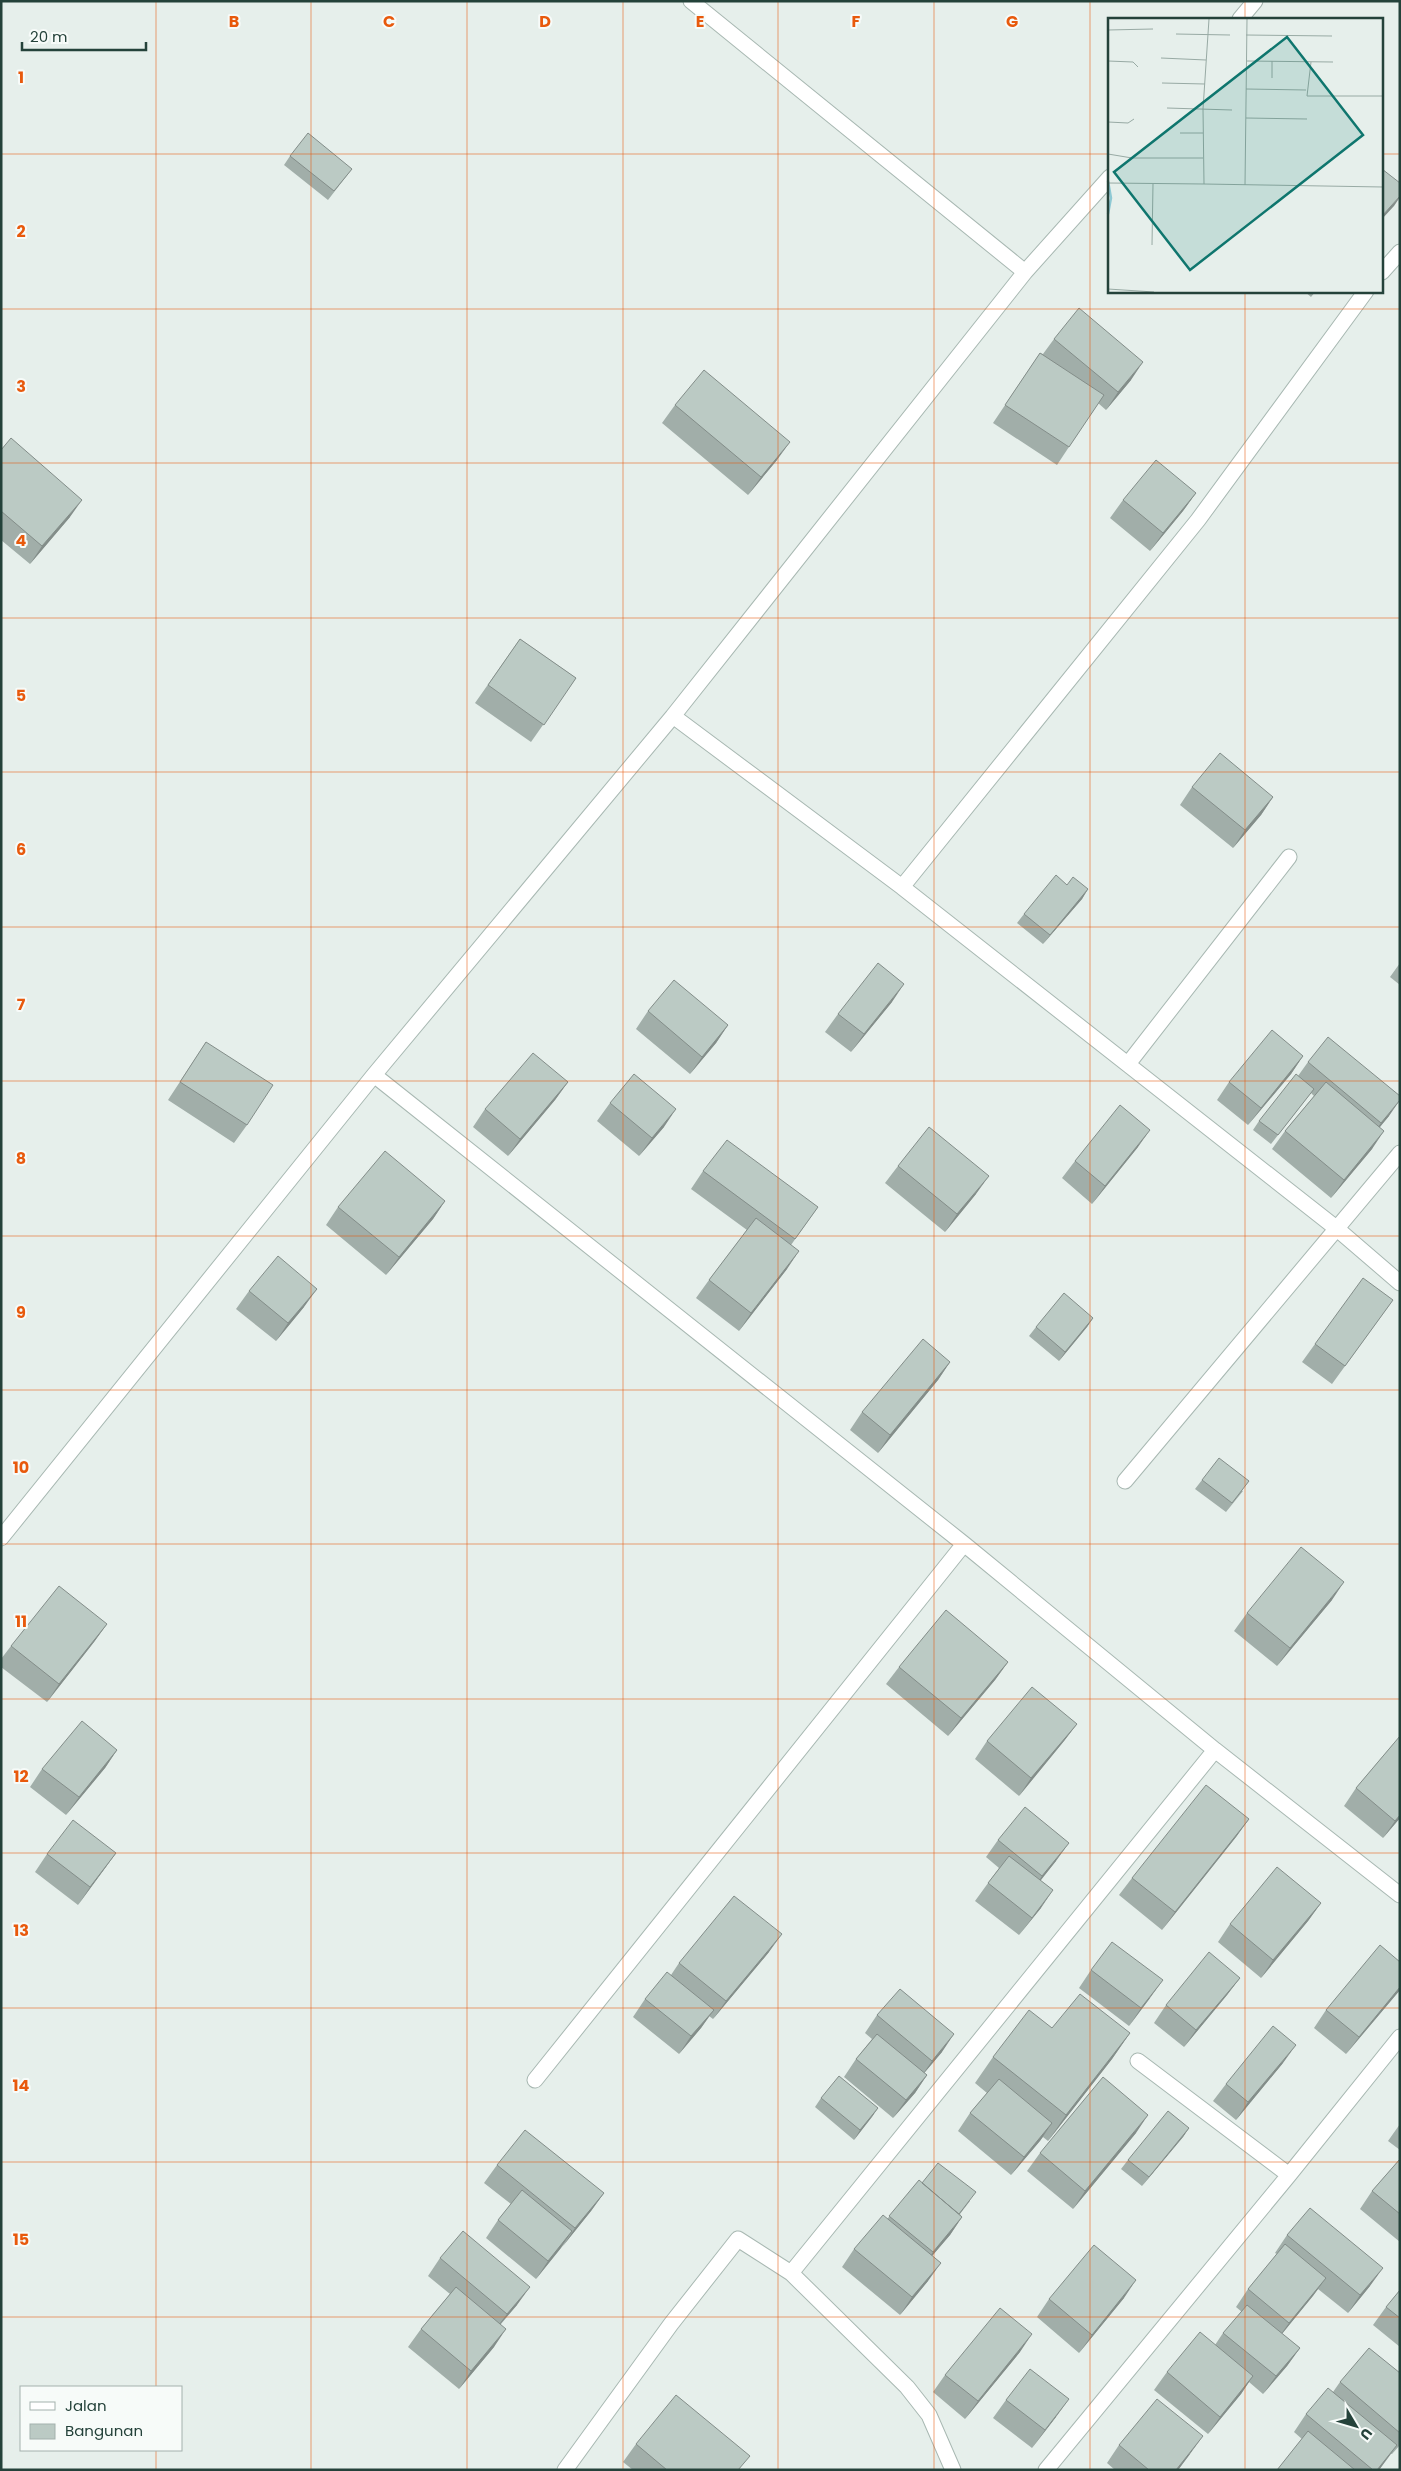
<svg xmlns="http://www.w3.org/2000/svg" width="1401" height="2471" viewBox="0 0 1401 2471" font-family="Poppins,sans-serif">
  <style>
    .lines { fill: none; stroke-linecap: round; stroke-linejoin: round }
    .street-casing { stroke: #a8b8b2; stroke-width: 17 }
    .street { stroke: #fff; stroke-width: 15 }
    .wall { fill: #a1aea9 }
    .shaded-wall { fill: #838d89 }
    .building { fill: #bbcac4; stroke: #838d89 }
    .grid { fill: none; stroke: #e8590c; stroke-width: 1; stroke-opacity: 0.55 }
    .inset-river { fill: none; stroke: #8ec9d4; stroke-width: 2.5 }
    .inset-road { fill: none; stroke: #98aaa4; stroke-width: 1 }
    .view { fill: #0f766e; fill-opacity: 0.15; stroke: #0f766e; stroke-width: 2.5 }
    .inset-edge { fill: none; stroke: #24423a; stroke-width: 2.5 }
    .grid-label { font-size: 16px; text-anchor: middle; font-weight: bold; fill: #e8590c; stroke: #f7fbf9; stroke-width: 4; stroke-linejoin: round; paint-order: stroke }
  </style>
  <rect width="100%" height="100%" fill="#e6efeb"/>
  <g class="lines">
    <!-- street casing -->
    <g class="street-casing">
      <path id="street" d="M691,1l334,271
        M1240,19l15,-18
        M1110,177l-85,95 -352,444 229,171 434,341 64,55
        M1382,272l18,-20
        M902,887l296,-367 168,-229
        M1128,1064l161,-207
        M374,1075l590,469 251,206 185,145
        M1125,1481l275,-328
        M1,1538l373,-463 299,-359
        M1138,2061l151,114
        M535,2080l429,-536
        M791,2273l424,-523
        M565,2470l106,-146 67,-85 53,34 116,114 22,28 24,55
        M1046,2470l243,-295 111,-138"/>
    </g>
    <!-- street -->
    <use href="#street" class="street"/>
  </g>
  <!-- wall -->
  <path class="wall" d="M290,156l62,13 -24,31 -44,-35z
    M1304,291h12l-5,6z
    M1054,339l77,41 -25,30 -8,-7 -41,62 -64,-42 47,-70 3,1z
    M675,405l102,55 -29,35 -86,-72z
    M1,450l69,67 -40,47 -29,-24z
    M1196,493l-13,18 -33,40 -40,-33 13,-18z
    M520,639l56,39 -45,64 -56,-39z
    M1192,787l81,10 -12,18 -28,33 -53,-43z
    M1067,885l21,4 -6,10 -39,45 -26,-21 7,-9z
    M1400,963v22l-10,-8z
    M892,1002l-41,50 -26,-20 13,-18z
    M648,1011l80,14 -12,18 -26,31 -54,-45z
    M206,1042l41,83 -13,18 -66,-43z
    M1303,1056l-12,18 -43,51 -31,-25 12,-18z
    M1308,1062l81,54 -9,11 -8,22 -41,49 -59,-49 13,-18 29,-35 -3,-3 -40,51 -18,-14 6,-9 39,-45z
    M568,1082l-13,18 -47,56 -35,-29 12,-18z
    M610,1103l54,24 -25,29 -42,-35z
    M1138,1147l-46,57 -30,-26 13,-17z
    M898,1166l78,28 -31,38 -60,-49z
    M703,1171l115,36 -27,38 -4,24 -48,62 -43,-33 13,-18 38,-50 -56,-41z
    M445,1201l-12,18 -47,56 -60,-50 12,-18z
    M249,1291l55,16 -28,34 -40,-32z
    M1393,1300l-61,84 -30,-22 13,-18z
    M1093,1318l-6,9 -28,34 -30,-25 7,-9z
    M950,1362l-12,18 -60,73 -28,-23 12,-18z
    M1202,1480l41,11 -17,21 -31,-23z
    M1332,1600l-55,66 -43,-35 13,-18z
    M107,1624l-13,18 -47,60 -46,-35v-8l10,-13z
    M1008,1662l-13,18 -47,56 -62,-52 13,-17z
    M1077,1724l-13,17 -45,55 -44,-37 12,-18z
    M1400,1736v82l-17,20 -39,-32 12,-18z
    M117,1750l-12,18 -39,47 -36,-28 12,-18z
    M1249,1819l-13,18 -74,93 -43,-35 13,-17z
    M998,1840l58,21 -16,19 1,28 -22,27 -44,-34 24,-33 -13,-11z
    M116,1853l-38,52 -43,-33 12,-18z
    M1321,1903l-13,18 -47,57 -43,-36 12,-18z
    M769,1952l-56,67 -4,-3 -8,12 -22,26 -46,-37 12,-18 26,-24 8,-12z
    M1400,1962v28l-54,64 -32,-26 12,-18z
    M1091,1970l59,28 -21,28 -50,-38z
    M1240,1978l-13,17 -43,52 -30,-24 12,-18z
    M877,2015l65,37 -18,21 3,2 -12,18 -22,25 -49,-41 12,-18 16,-20 -7,-6z
    M1052,2028l78,5 -18,26 -64,82 -5,-4 -32,38 -53,-44 12,-18 17,-20 -12,-10 18,-26z
    M1283,2063l-47,57 -23,-19 13,-17z
    M821,2098l57,10 -24,32 -39,-33z
    M1400,2124v26l-12,-9z
    M1189,2128l-6,9 -41,49 -21,-17 7,-9z
    M1136,2133l-63,76 -46,-38 13,-18z
    M1400,2159v83l-40,-33 12,-18z
    M497,2165l107,28 -13,18 -55,68 -50,-41 12,-18 13,-16 -27,-21z
    M922,2183l48,18 -10,13 2,3 -12,18 -18,21 -4,25 -28,34 -58,-48 12,-18 33,-30z
    M1287,2235l83,51 -22,27 -30,-24 -36,45 18,14 -13,18 -24,28 -14,-12 -8,12 -33,40 -54,-44 13,-18 48,-27 8,-12 19,-21 -6,-5 12,-18 29,-35 -2,-1z
    M440,2258l77,47 -16,19 -7,23 -35,42 -51,-42 13,-18 29,-35 -22,-18z
    M1400,2290v57l-27,-22 13,-18z
    M1124,2298l-45,55 -42,-36 12,-18z
    M1020,2352l-55,67 -32,-27 12,-17z
    M1400,2373v72l-8,9h-1l-12,16h-102l25,-31 -8,-7 12,-18 27,-22 7,-10z
    M1006,2400l50,17 -24,31 -39,-30z
    M636,2444l104,26h-107l-10,-8z
    M1119,2445l71,9 -12,16h-63l-8,-7z"/>
  <!-- shaded-wall -->
  <path class="shaded-wall" d="M1400,196v1l-6,9 -12,13v-3z
    M1143,362l-12,18 -25,30 12,-18z
    M790,442l-13,18 -29,35 13,-18z
    M1196,493l-13,18 -33,40 13,-18z
    M82,500l-12,17 -40,47 12,-18z
    M1273,797l-12,18 -28,33 12,-18z
    M1088,889l-6,10 -39,45 7,-9z
    M904,984l-12,18 -41,50 13,-18z
    M728,1025l-12,18 -26,31 12,-17z
    M1303,1056l-12,18 -43,51 13,-17z
    M568,1082l-13,18 -47,56 12,-17z
    M1400,1100l-11,16 -21,25 13,-18z
    M676,1109l-12,18 -25,29 13,-18z
    M1150,1130l-12,17 -46,57 13,-18z
    M1384,1131l-12,18 -41,49 13,-18z
    M989,1176l-13,18 -31,38 12,-18z
    M445,1201l-12,18 -47,56 13,-18z
    M799,1251l-12,18 -48,62 12,-18z
    M317,1289l-13,18 -28,34 12,-18z
    M1093,1318l-6,9 -28,34 6,-9z
    M950,1362l-12,18 -60,73 12,-18z
    M1344,1582l-12,18 -55,66 13,-18z
    M107,1624l-13,18 -47,60 12,-18z
    M1008,1662l-13,18 -47,56 13,-18z
    M1077,1724l-13,17 -45,55 12,-18z
    M117,1750l-12,18 -39,47 13,-18z
    M1400,1815v3l-17,20 12,-17z
    M1249,1819l-13,18 -74,93 13,-18z
    M1069,1843l-13,18 -26,33 12,-18z
    M116,1853l-13,18 -25,34 12,-18z
    M1053,1890l-12,18 -22,27 13,-17z
    M1321,1903l-13,18 -47,57 12,-18z
    M782,1934l-13,18 -56,67 13,-18z
    M1240,1978l-13,17 -43,52 12,-17z
    M1163,1980l-13,18 -21,28 12,-18z
    M1400,1987v3l-54,64 13,-17z
    M714,2010l-13,18 -22,26 12,-18z
    M1130,2033l-18,26 -64,82 18,-26z
    M954,2034l-12,18 -22,26 12,-17z
    M1296,2045l-13,18 -47,57 12,-18z
    M927,2075l-12,18 -22,25 13,-18z
    M878,2108l-6,9 -18,23 6,-10z
    M1148,2115l-12,18 -63,76 12,-18z
    M1052,2123l-12,18 -29,34 13,-18z
    M1189,2128l-6,9 -41,49 7,-9z
    M604,2193l-13,18 -28,35 12,-18z
    M962,2217l-12,18 -30,35 13,-18z
    M572,2231l-12,18 -24,30 12,-18z
    M941,2263l-13,18 -28,34 12,-18z
    M1383,2268l-13,18 -22,27 12,-18z
    M1326,2278l-13,18 -37,45 13,-18z
    M1136,2280l-12,18 -45,55 13,-18z
    M530,2287l-13,18 -23,26 13,-17z
    M506,2329l-12,18 -35,42 12,-18z
    M1032,2334l-12,18 -55,67 13,-18z
    M1300,2348l-13,18 -24,28 13,-18z
    M1253,2376l-12,18 -33,40 12,-17z
    M1069,2399l-13,18 -24,31 13,-18z
    M1203,2436l-13,18 -12,16h-2z
    M1397,2445l-18,25h-2z"/>
  <!-- building -->
  <path class="building" d="M308,133l44,36 -18,22 -44,-35z
    M1382,169l18,14v13l-18,20z
    M1079,308l64,54 -25,30 -64,-53z
    M1040,353l64,42 -35,52 -64,-42z
    M704,370l86,72 -29,35 -86,-72z
    M11,438l71,62 -40,46 -41,-35v-61z
    M1156,460l40,33 -33,40 -40,-33z
    M520,639l56,39 -32,47 -56,-40z
    M1220,753l53,44 -28,33 -53,-43z
    M1056,875l11,10 6,-8 15,12 -38,46 -26,-21z
    M878,963l26,21 -40,50 -26,-20z
    M674,980l54,45 -26,32 -54,-46z
    M1272,1030l31,26 -42,52 -32,-26z
    M1328,1037l72,59v4l-19,23 -73,-61z
    M206,1042l67,43 -26,40 -67,-43z
    M533,1053l35,29 -48,57 -35,-30z
    M634,1074l42,35 -24,29 -42,-35z
    M1296,1074l18,15 -36,46 -19,-14z
    M1326,1082l58,49 -40,49 -59,-49z
    M1120,1105l30,25 -45,56 -30,-25z
    M929,1127l60,49 -32,38 -59,-48z
    M727,1140l91,67 -23,32 -92,-68z
    M385,1151l60,50 -46,56 -61,-50z
    M756,1218l43,33 -48,62 -42,-33z
    M278,1256l39,33 -29,34 -39,-32z
    M1363,1278l30,22 -48,66 -30,-22z
    M1064,1293l29,25 -28,34 -29,-25z
    M923,1339l27,23 -60,73 -28,-23z
    M1219,1458l30,23 -17,22 -30,-23z
    M1301,1547l43,35 -54,66 -43,-35z
    M59,1586l48,38 -48,60 -48,-38z
    M946,1610l62,52 -47,56 -62,-51z
    M1032,1687l45,37 -46,54 -44,-37z
    M82,1721l35,29 -38,47 -37,-28z
    M1400,1736v79l-5,6 -39,-33z
    M1206,1785l43,34 -74,93 -43,-34z
    M1025,1807l44,36 -27,33 -44,-36z
    M73,1820l43,33 -26,34 -43,-33z
    M1009,1856l44,34 -21,28 -44,-35z
    M1277,1867l44,36 -48,57 -43,-36z
    M734,1896l48,38 -56,67 -47,-38z
    M1112,1942l51,38 -22,28 -50,-38z
    M1380,1945l20,17v25l-41,50 -33,-27z
    M1209,1952l31,26 -44,52 -30,-25z
    M667,1972l47,38 -23,26 -46,-37z
    M900,1989l54,45 -22,27 -55,-46z
    M1080,1994l50,39 -64,82 -73,-58 36,-47 23,18z
    M1273,2026l23,19 -48,57 -22,-18z
    M877,2034l50,41 -21,25 -50,-41z
    M839,2076l39,32 -18,22 -39,-32z
    M1103,2077l45,38 -63,76 -45,-38z
    M999,2079l53,44 -28,34 -54,-44z
    M1168,2111l21,17 -40,49 -21,-17z
    M525,2130l79,63 -29,35 -78,-63z
    M1400,2159v55l-28,-23z
    M938,2163l38,29 -17,22 -37,-31z
    M919,2180l43,37 -29,35 -44,-36z
    M522,2190l50,41 -24,30 -50,-41z
    M1310,2208l73,60 -23,27 -73,-60z
    M883,2215l58,48 -29,34 -58,-48z
    M463,2231l67,56 -23,27 -67,-56z
    M1285,2244l41,34 -37,45 -41,-34z
    M1094,2245l42,35 -44,55 -43,-36z
    M456,2287l50,42 -35,42 -50,-42z
    M1400,2290v28l-14,-11z
    M1247,2305l53,43 -24,28 -53,-43z
    M1000,2308l32,26 -54,67 -33,-26z
    M1200,2332l53,44 -33,41 -53,-45z
    M1369,2348l31,25v60l-60,-51z
    M1030,2369l39,30 -24,31 -39,-30z
    M1328,2388l69,57 -20,25h-4l-67,-56z
    M676,2395l74,61 -12,14h-71l-31,-26z
    M1157,2399l46,37 -27,34h-27l-30,-25z
    M1308,2431l47,39h-78z"/>
  <!-- grid -->
  <path class="grid" d="M156,1v2386M311,1v2469M467,1v2469M623,1v2469M778,1v2469M934,1v2469M1090,1v2469M1245,1v18M1,154h1109M1382,154h18M1245,291v2179M1,309h1399M1,463h1399M1,618h1399M1,772h1399M1,927h1399M1,1081h1399M1,1236h1399M1,1390h1399M1,1544h1399M1,1699h1399M1,1853h1399M1,2008h1399M1,2162h1399M1,2317h1399M156,2450v20"/>
  <!-- overview -->
  <g transform="translate(1108 18)">
    <rect width="275" height="275" fill="#e6efeb"/>
    <path class="inset-river" d="M0,163l3,17 -3,16"/>
    <path class="inset-road" d="M0,12l45,-1M68,16l54,1M138,17l86,1M53,40l45,2M0,43l25,1 5,5M138,43l87,1M164,43v17M203,44l-4,34h76M54,65l43,1M138,71l60,1M59,90l65,2M138,100l61,1M0,104l20,1 6,-4M72,115h23M0,136l24,4h71M0,165l96,1 -1,-75 6,-90M96,166l179,3M137,167l2,-166M44,227l1,-61M0,271l46,3"/>
    <path class="view" d="M179,19l76,98 -173,135 -76,-98z"/>
    <rect width="275" height="275" class="inset-edge"/>
  </g>
  <g class="grid-label">
    <text x="234" y="27">B</text>
    <text x="389" y="27">C</text>
    <text x="545" y="27">D</text>
    <text x="700" y="27">E</text>
    <text x="856" y="27">F</text>
    <text x="1012" y="27">G</text>
    <text x="21" y="83">1</text>
    <text x="21" y="237">2</text>
    <text x="21" y="392">3</text>
    <text x="21" y="546">4</text>
    <text x="21" y="701">5</text>
    <text x="21" y="855">6</text>
    <text x="21" y="1010">7</text>
    <text x="21" y="1164">8</text>
    <text x="21" y="1318">9</text>
    <text x="21" y="1473">10</text>
    <text x="21" y="1627">11</text>
    <text x="21" y="1782">12</text>
    <text x="21" y="1936">13</text>
    <text x="21" y="2091">14</text>
    <text x="21" y="2245">15</text>
  </g>
  <!-- border -->
  <rect width="1401" height="2471" fill="none" stroke="#24423a" stroke-width="5"/>
  <!-- legend -->
  <rect x="20" y="2386" width="162" height="65" fill="#f7fbf9" stroke="#a3b1ad"/>
  <rect x="30" y="2402" width="25" height="8" fill="#ffffff" stroke="#a3b1ad"/>
  <text x="65" y="2411" font-size="15" fill="#24423a">Jalan</text>
  <rect x="30" y="2424" width="25" height="15" fill="#bbcac4" stroke="#a3b1ad"/>
  <text x="65" y="2436" font-size="15" fill="#24423a">Bangunan</text>
  <!-- north arrow -->
  <g transform="translate(1356 2426) rotate(128)" stroke="#f7fbf9" stroke-width="4" paint-order="stroke">
  <path d="M0-4L9 19L0 12L-9 19Z" fill="#24423a"/>
  <text y="-8" font-size="14" font-weight="bold" text-anchor="middle" fill="#24423a">U</text>
  </g>
  <!-- scale -->
  <path d="M22 42v8h124v-8" fill="none" stroke="#24423a" stroke-width="2.5"/>
  <text x="30" y="42" font-size="15" fill="#24423a" stroke="#f7fbf9" stroke-width="4" paint-order="stroke">20 m</text>
</svg>
